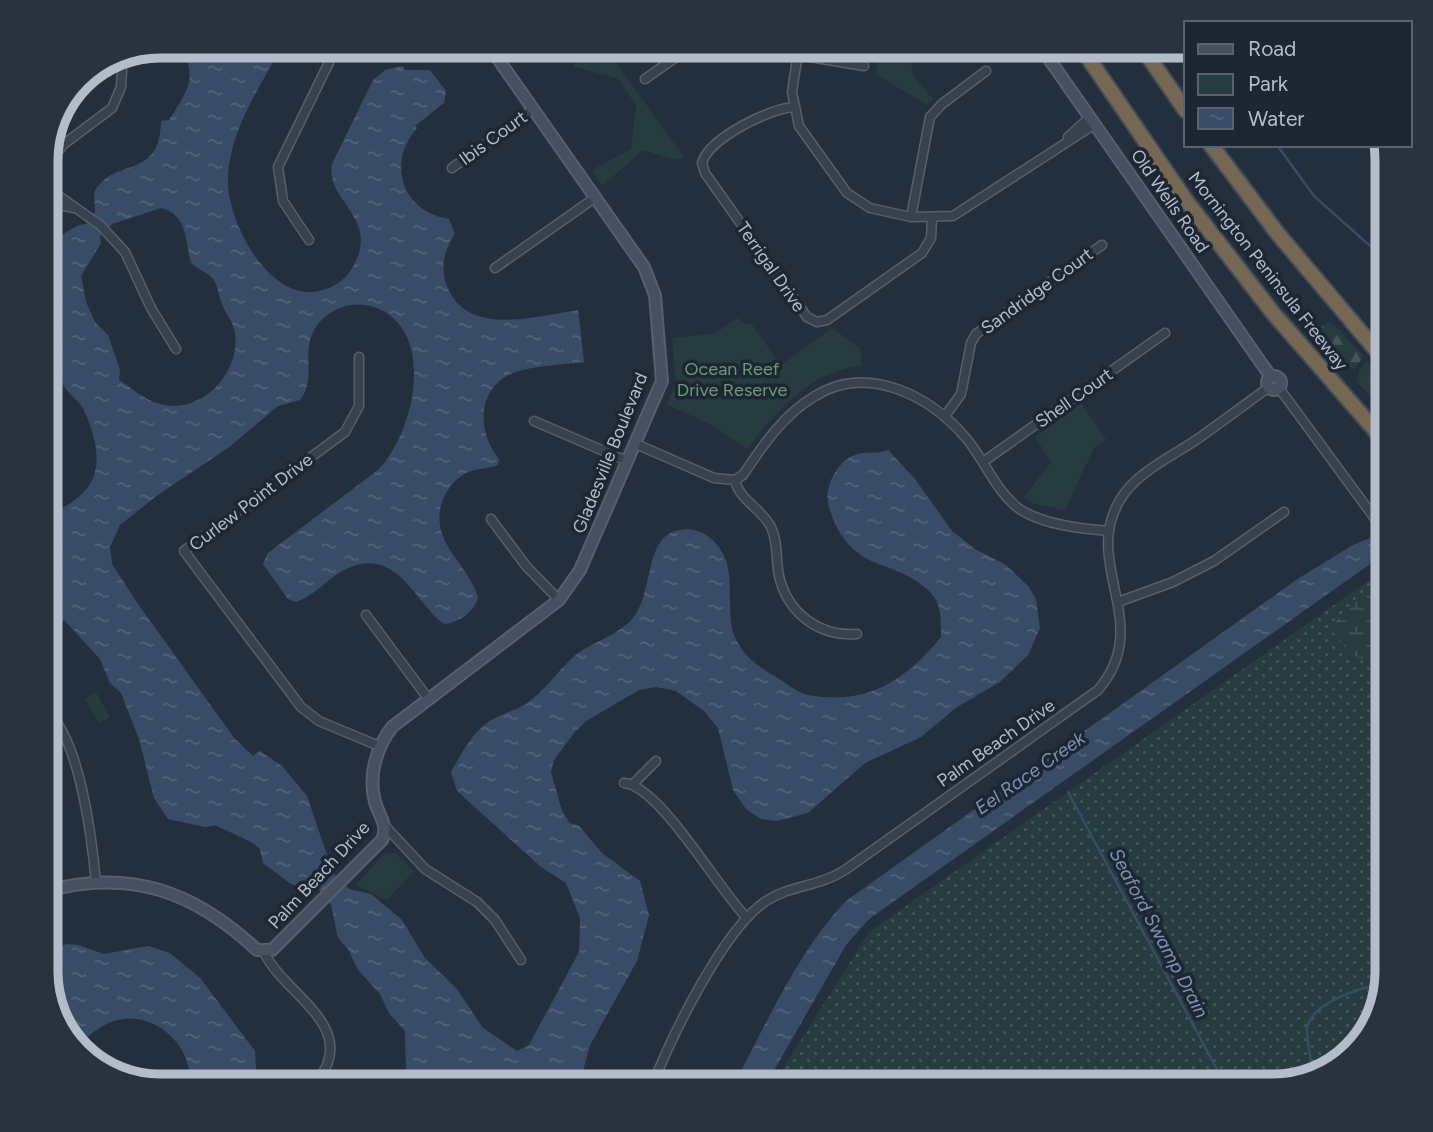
<svg xmlns="http://www.w3.org/2000/svg" width="1433" height="1132" viewBox="0 0 1433 1132" font-family="Figtree,sans-serif">
  <style>
    .grass { fill: url(#grass-dots) }
    .forest { fill: url(#forest-firs) }
    .wetland { fill: url(#wetland-marsh) }
    .park { fill: #263c3f }
    .water { fill: url(#water-ripples); fill-rule: evenodd }
    .lines { fill: none; stroke-linecap: round; stroke-linejoin: round }
    .stream { stroke: #394c67; stroke-width: 2.5 }
    .street-casing { stroke: #565f6c; stroke-width: 11 }
    .secondary-casing { stroke: #565f6c; stroke-width: 14 }
    .highway-casing { stroke: #434c59; stroke-width: 18 }
    .street { stroke: #38414e; stroke-width: 8 }
    .secondary { stroke: #465061; stroke-width: 10 }
    .highway { stroke: #746855; stroke-width: 14 }
    .labels { text-anchor: middle; dominant-baseline: central; stroke-width: 7; stroke-linejoin: round; paint-order: stroke }
    .street-label { font-size: 18px; fill: #b4bcc9; stroke: #1d2633 }
    .park-label { font-size: 18px; fill: #6b9a76; stroke: #1d2633 }
    .water-label { font-size: 19px; font-style: italic; fill: #7c92b1; stroke: #1d2633 }
    .rim { fill: none; stroke: #b4bcc9; stroke-width: 9 }
  </style>
  <defs>
    <pattern id="grass-dots" width="8" height="8" patternUnits="userSpaceOnUse" patternTransform="scale(1.75)"><rect width="8" height="8" fill="#263c3f"/><path d="M2 2h.1M6 6h.1" fill="none" stroke="#435659" stroke-width="1.8" stroke-linecap="round"/></pattern>
    <pattern id="forest-firs" width="22" height="20" patternUnits="userSpaceOnUse" patternTransform="scale(1.75)"><rect width="22" height="20" fill="#263c3f"/><path d="M5 1l3.5 6h-7zM16 11l3.5 6h-7z" fill="#435659"/></pattern>
    <pattern id="wetland-marsh" width="20" height="14" patternUnits="userSpaceOnUse" patternTransform="scale(1.75)"><rect width="20" height="14" fill="#263c3f"/><path d="M1 5h8M5 5V1M11 12h8M15 12V8" fill="none" stroke="#435659"/></pattern>
    <pattern id="water-ripples" width="26" height="14" patternUnits="userSpaceOnUse" patternTransform="scale(1.75)"><rect width="26" height="14" fill="#394c67"/><path d="M2 4q2-2 4 0t4 0M15 11q2-2 4 0t4 0" fill="none" stroke="#53647b"/></pattern>
  </defs>
  <rect width="100%" height="100%" fill="#242f3e"/>
  <!-- grass -->
  <path class="grass" d="M1378,574l9,22v377l-28,74 -35,28 -50,11h-502l97,-154z"/>
  <!-- forest -->
  <path class="forest" d="M1330,321l34,35 -10,13 -12,-6 -22,-26 1,-10z
    M1366,361l21,20v32l-30,-31 2,-11z"/>
  <!-- wetland -->
  <path class="wetland" d="M1387,592v99l-15,-29 -21,-7 -21,-27 30,-34z"/>
  <!-- park -->
  <path class="park" d="M576,46h28l80,111 -9,3 -32,-10 -41,36 -10,-16 39,-21 5,-44 -19,-27 -43,-11z
    M895,46h10l4,5 4,24 20,24 -6,6 -51,-31 2,-14z
    M737,318l11,7 3,-2 30,42 51,-37 28,20 2,18c-50,3 -86,46 -115,83l-41,-27 -39,-17 9,-22 -4,-45 44,-5z
    M1081,403l25,36 -12,9 -29,62 -30,-6 -11,-7 27,-35 -16,-25z
    M96,692l14,25 -11,6 -14,-24z
    M385,853h10l19,18 -27,29 -32,-15z"/>
  <!-- water -->
  <path class="water" d="M183,46h99c-22,41 -55,88 -54,137 1,43 45,126 98,106 16,-5 26,-17 32,-33 15,-41 -33,-58 -26,-92l41,-84 12,-10 18,-4 1,4h26l16,21 -2,12 -29,23 2,2c-31,35 -15,84 32,91l6,15c-11,16 -15,34 -8,52 20,52 89,30 131,24l6,52c-21,3 -45,3 -65,9 -42,12 -44,59 -20,88l-1,6c-10,4 -22,3 -32,8 -11,6 -20,17 -24,29 -13,41 26,61 36,95 -3,14 -19,26 -34,27 -31,-23 -48,-82 -102,-53 -16,9 -29,26 -46,31l-8,-3 -25,-35 5,-11 110,-83c38,-38 60,-145 -7,-164 -16,-4 -33,0 -46,11 -31,26 -5,58 -25,83l-22,6 -50,42 -69,46 -39,31 -10,22 2,17 26,40 97,135 18,17 7,-5 22,15 25,30 26,77 16,16 22,5 31,26 23,38 32,31 26,39 34,23 12,-6 50,-93 1,-34 -14,-35 -25,-16 -84,-76 -6,-19c10,-18 23,-43 42,-53 11,-6 24,-9 34,-16 17,-11 30,-31 45,-45 16,-14 38,-20 54,-33 31,-23 14,-89 54,-95 16,-3 31,5 40,19 16,22 6,58 13,83 7,22 24,34 43,45 9,5 21,16 32,18 59,11 98,-15 133,-58 0,-16 1,-33 -11,-45 -34,-34 -73,-18 -96,-71 -4,-10 -8,-20 -6,-31 3,-14 11,-27 24,-34 13,-6 25,-1 36,-6l27,29 37,52 23,18 31,16 23,22 7,12 4,29 -12,27 -28,27 -43,25 -36,30 -56,26 -57,50 -31,8 -16,-2 -15,-10 -13,-19 -15,-62 -14,-17 -28,-20 -20,-4 -17,3 -53,31 -12,12 -20,27 -3,12 11,39 8,12 9,3 23,27 38,28 9,34 -12,46 -47,84 -11,41h-198l7,-7 18,-10 -1,-38 -16,-18 -9,-19 -22,-24 -10,-21 -10,-11 -7,-33 -12,-15 -8,2 -20,-8 -28,-21 -3,-14 -7,-6 -21,-10 -17,-8 -10,2 -37,-8 -14,-21 -15,-59 -18,-46 -11,-10 -10,-24 -35,-38 -10,-3 -9,3v-106c57,-21 60,-55 38,-105 -5,-11 -19,-16 -24,-33 -3,-10 -3,-22 -7,-32 -2,-4 -6,-9 -7,-14 -3,-11 -3,-65 1,-75 5,-14 24,-31 39,-32l9,-12 -1,-19c20,-38 66,-11 67,-72l8,-1c20,-31 27,-39 14,-74zM161,208c27,7 24,33 30,55 7,6 16,9 22,16 6,8 5,16 9,25 3,9 10,15 12,25 10,40 -31,87 -74,75 -16,-4 -28,-16 -41,-24l1,-10 -12,-35 -13,-13 -9,-20 -5,-26 20,-33 -1,-7 12,-12z
    M1387,531v21l-518,367 -23,26 -81,141h-32c33,-61 64,-134 113,-185l453,-323 54,-33z
    M66,944l12,1 26,9 44,-8 22,7 30,25 55,73 2,35h-68c7,-40 -38,-80 -78,-64 -14,5 -23,17 -38,22 -21,-28 -27,-56 -27,-90z"/>
  <g class="lines">
    <!-- stream -->
    <path class="stream" d="M1277,145l37,51 73,65
      M1068,792l158,294
      M1311,1063c-1,-10 -4,-22 -4,-33 2,-28 55,-42 77,-47"/>
    <!-- street casing -->
    <g class="street-casing">
      <path id="street" d="M799,46l-7,46 7,34 48,67 23,15 41,9 42,-1 142,-92
        M798,55l66,11
        M645,79l47,-33
        M793,107c-24,2 -84,31 -91,56l3,10 102,144 10,5 10,-2 95,-67 9,-15 1,-20
        M1068,137l22,-20
        M46,166l18,-22 48,-36 9,-21 1,-17
        M452,168l82,-59
        M46,187l54,38 25,27 26,56 25,41
        M46,195l18,11 10,2
        M911,217l19,-100 12,-13 44,-33
        M309,240l-26,-39 -5,-34 59,-121
        M495,268l101,-71
        M359,357v49l-14,26 -161,119 117,156 18,14 60,25
        M1279,388l108,147
        M945,416l16,-22 10,-51 5,-9 126,-89
        M534,421l93,40
        M636,444l78,34 21,2 8,-5c20,-30 41,-61 72,-79 53,-33 115,0 151,42 18,21 31,56 55,72 24,15 61,19 88,21
        M983,462l182,-129
        M735,480c4,20 26,28 36,47 8,17 4,35 9,53 10,35 41,57 77,54
        M491,519l35,47 33,34
        M1118,602l55,-20 41,-21 70,-49
        M366,615l61,82
        M46,710c34,28 46,129 50,173
        M624,783c36,3 95,107 122,134
        M633,784l23,-23
        M385,826l40,43 52,33 18,18 26,40
        M264,952c19,42 96,74 54,128
        M652,1086c19,-48 71,-157 114,-185 24,-16 53,-14 79,-31l253,-180c57,-66 -17,-126 22,-190 16,-28 53,-44 79,-62 24,-17 47,-34 70,-51"/>
    </g>
    <!-- secondary casing -->
    <g class="secondary-casing">
      <path id="secondary" d="M1040,46l231,331
        M1267 383a7 7 0 1 1 14 0a7 7 0 1 1-14 0Z
        M46,891c85,-23 149,1 211,59h15l110,-110c7,-14 -3,-24 -7,-38 -7,-26 1,-54 17,-75l167,-127 21,-30 82,-189 -7,-86 -11,-28 -155,-221"/>
    </g>
    <!-- highway casing -->
    <g class="highway-casing">
      <path id="highway" d="M1080,46l107,156 86,111 114,131
        M1141,46l45,65
        M1211,145l67,89 109,129"/>
    </g>
    <!-- street -->
    <use href="#street" class="street"/>
    <!-- secondary -->
    <use href="#secondary" class="secondary"/>
    <!-- highway -->
    <use href="#highway" class="highway"/>
  </g>
  <g class="labels">
    <!-- street labels -->
    <g class="street-label">
      <text transform="translate(493 138) rotate(-36)">Ibis Court</text>
      <text transform="translate(1170 201) rotate(55)">Old Wells Road</text>
      <text transform="translate(771 267) rotate(55)">Terrigal Drive</text>
      <text transform="translate(1268 271) rotate(52)">Mornington Peninsula Freeway</text>
      <text transform="translate(1037 291) rotate(-36)">Sandridge Court</text>
      <text transform="translate(1074 398) rotate(-35)">Shell Court</text>
      <text transform="translate(610 453) rotate(-68)">Gladesville Boulevard</text>
      <text transform="translate(251 502) rotate(-37)">Curlew Point Drive</text>
      <text transform="translate(996 743) rotate(-35)">Palm Beach Drive</text>
      <text transform="translate(319 875) rotate(-47)">Palm Beach Drive</text>
    </g>
    <!-- park labels -->
    <g class="park-label">
      <text x="732" y="369">Ocean Reef<tspan x="732" dy="21">Drive Reserve</tspan></text>
    </g>
    <!-- water labels -->
    <g class="water-label">
      <text transform="translate(1030 773) rotate(-35)">Eel Race Creek</text>
      <text transform="translate(1159 933) rotate(62)">Seaford Swamp Drain</text>
    </g>
  </g>
  <!-- crop -->
  <path d="M0 0H1433V1132H0ZM160 58H1273A102 102 0 0 1 1375 160V972A102 102 0 0 1 1273 1074H160A102 102 0 0 1 58 972V160A102 102 0 0 1 160 58Z" fill="#29323f" fill-rule="evenodd"/>
  <path class="rim" d="M160 58H1273A102 102 0 0 1 1375 160V972A102 102 0 0 1 1273 1074H160A102 102 0 0 1 58 972V160A102 102 0 0 1 160 58Z"/>
  <!-- legend -->
  <rect x="1184" y="21" width="228" height="126" fill="#1d2633" stroke="#59626f" stroke-width="2"/>
  <rect x="1198" y="44" width="35" height="10" fill="#465061" stroke="#59626f" stroke-width="2"/>
  <text x="1248" y="56" font-size="21" fill="#b4bcc9">Road</text>
  <rect x="1198" y="74" width="35" height="21" fill="#263c3f" stroke="#59626f" stroke-width="2"/>
  <text x="1248" y="91" font-size="21" fill="#b4bcc9">Park</text>
  <rect x="1198" y="108" width="35" height="21" fill="url(#water-ripples)" stroke="#59626f" stroke-width="2"/>
  <text x="1248" y="126" font-size="21" fill="#b4bcc9">Water</text>
</svg>
